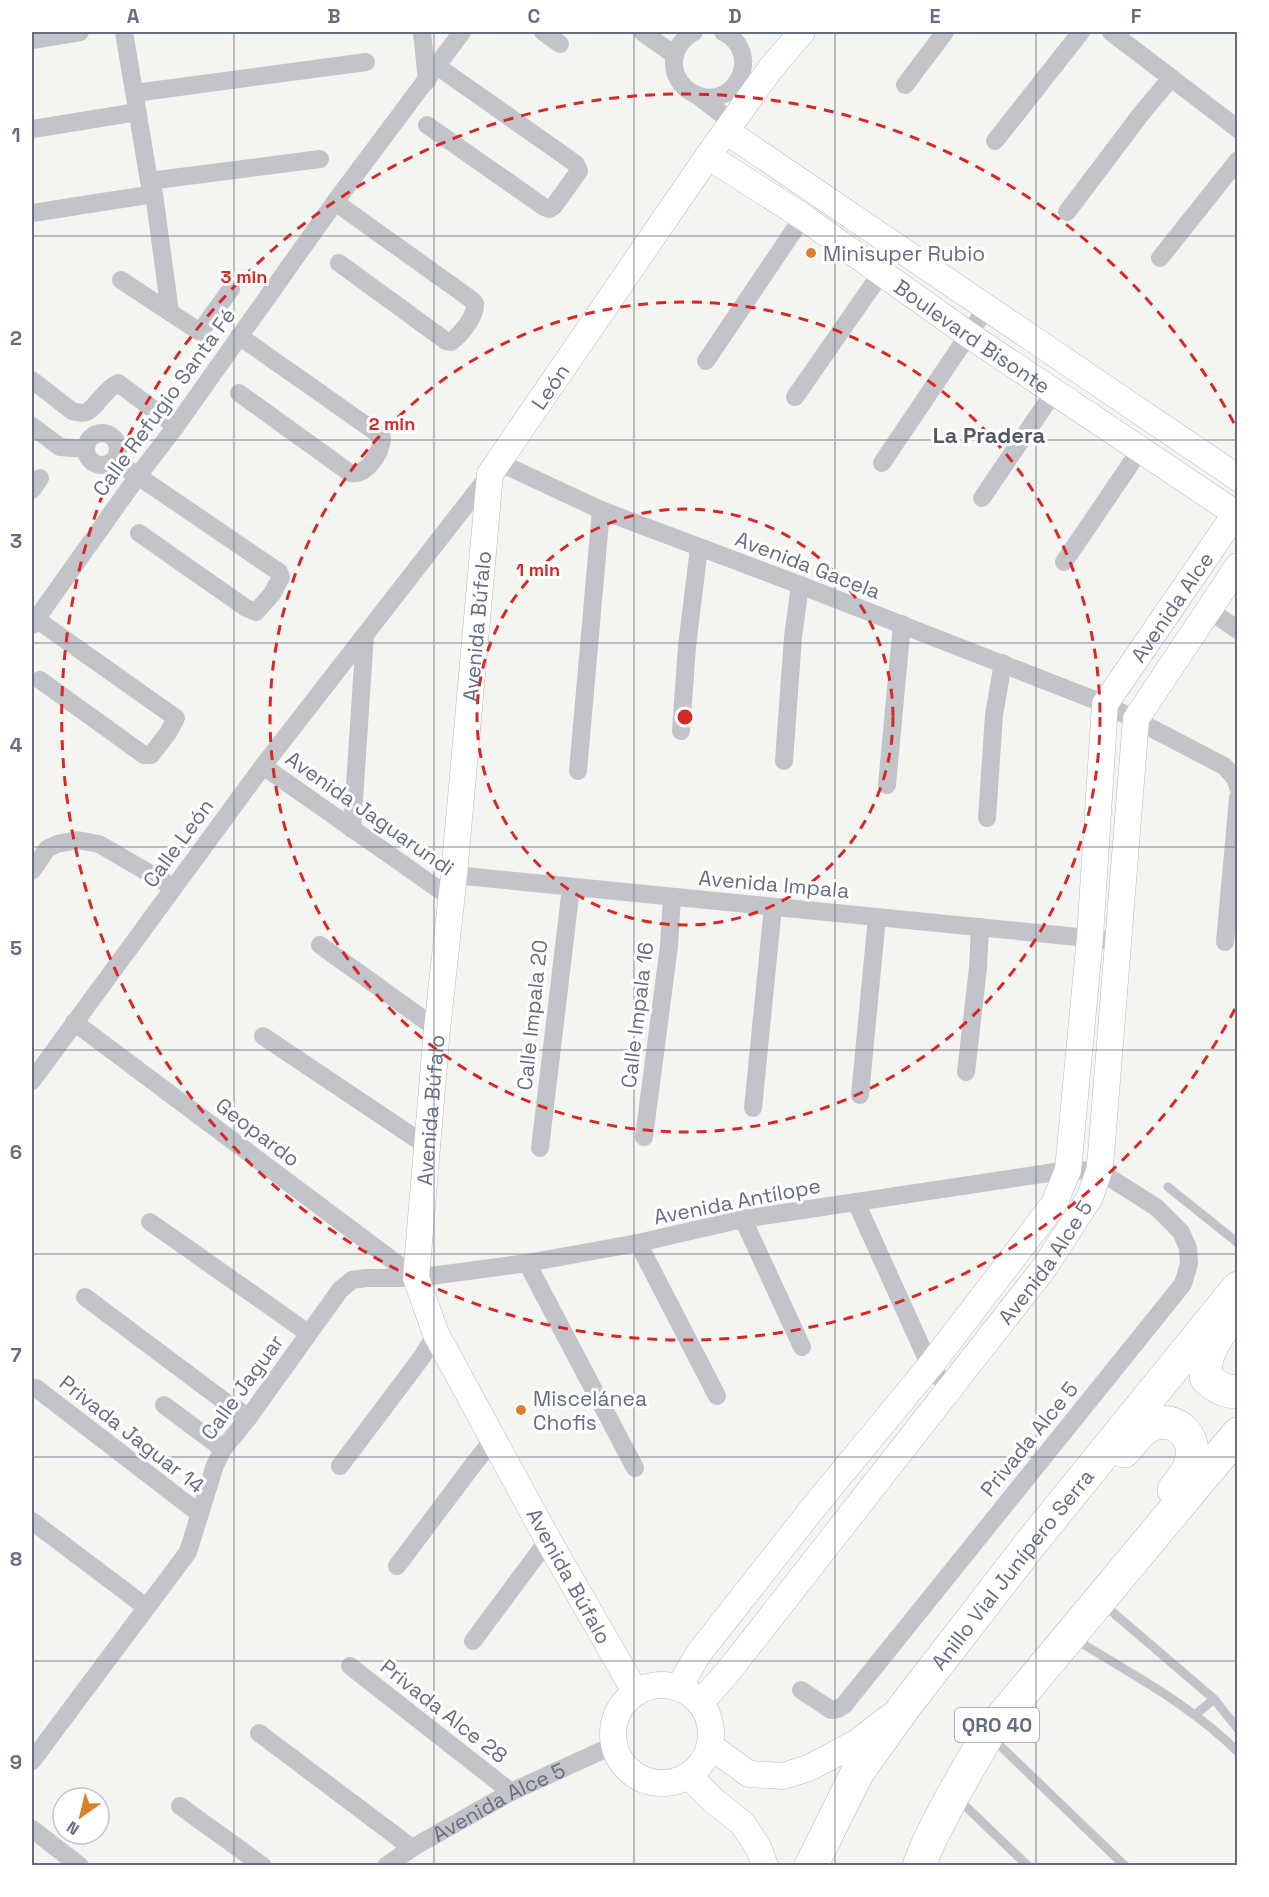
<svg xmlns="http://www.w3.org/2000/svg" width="1269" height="1897" viewBox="0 0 1269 1897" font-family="'Space Grotesk',sans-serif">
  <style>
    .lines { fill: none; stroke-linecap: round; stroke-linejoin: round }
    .secondary-casing { stroke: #b7b9bf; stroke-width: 27 }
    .highway-casing { stroke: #b3b5b9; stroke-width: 34 }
    .lane { stroke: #c3c4c9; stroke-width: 9 }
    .street { stroke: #c3c4c9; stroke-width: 18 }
    .secondary { stroke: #fff; stroke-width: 26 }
    .highway { stroke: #fff; stroke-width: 33 }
    .grid { fill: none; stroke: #656d80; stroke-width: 1.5; stroke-opacity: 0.55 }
    .ring { fill: none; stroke: #d62828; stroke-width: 3; stroke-dasharray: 10 8 }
    .poi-dot { fill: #da802b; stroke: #fff; stroke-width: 2 }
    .labels { text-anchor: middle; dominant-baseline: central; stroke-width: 6; stroke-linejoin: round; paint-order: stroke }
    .shield { fill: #fff; stroke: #9399a6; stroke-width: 1.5 }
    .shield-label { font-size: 20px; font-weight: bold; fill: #656d80 }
    .poi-label { font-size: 21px; fill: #656d80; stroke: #fff; text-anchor: start }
    .street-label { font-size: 21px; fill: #656d80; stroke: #fff }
    .neighbourhood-label { font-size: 22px; font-weight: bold; fill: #525866; stroke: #fff }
    .centre { fill: #d62828; stroke: #fff; stroke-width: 3 }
    .ring-label { font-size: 18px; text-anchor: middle; font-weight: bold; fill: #d62828; stroke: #fff; stroke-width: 6; stroke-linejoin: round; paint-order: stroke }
    .neatline { fill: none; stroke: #656d80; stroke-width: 2 }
    .grid-label { font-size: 20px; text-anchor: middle; font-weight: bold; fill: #656d80 }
  </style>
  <rect width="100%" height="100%" fill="#f4f4f1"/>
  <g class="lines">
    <!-- secondary casing -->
    <g class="secondary-casing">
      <g id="secondary">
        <path d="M726,131l512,347"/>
        <path id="s2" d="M708,156l95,61 166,118 269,180"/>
        <circle cx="662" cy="1734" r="49"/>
        <path id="s3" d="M679,1687l20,-34 114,-145 117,-142 124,-162 14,-34 22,-233 15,-233 133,-194"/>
        <path id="s4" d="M636,1693l-88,-153 -112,-206 -20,-56 21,-249 17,-154 36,-401 218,-318 63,-88 31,-36"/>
        <path id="s5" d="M700,1703l27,-30 317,-405 46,-71 9,-26 2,-16 35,-436 102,-153"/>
        <path d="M710,1746l39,28 34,2 26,-8 47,-25 34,-26"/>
        <path d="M689,1776l25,25 29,23 16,25 6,17"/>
      </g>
    </g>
    <!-- highway casing -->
    <g class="highway-casing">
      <g id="highway">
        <path d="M1226,1324c-12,16 -23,32 -20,53 9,10 19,15 32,15"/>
        <path d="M1124,1451c7,-8 14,-19 23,-24 25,-15 51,8 44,35 -2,10 -11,20 -17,28"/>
        <path id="s6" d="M811,1866l46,-93 48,-67 130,-168 203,-250"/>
        <path d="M919,1866l11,-27 23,-44 35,-61 250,-300"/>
      </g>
    </g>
    <!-- lane -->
    <path class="lane" d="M1168,1187l70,56
      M1103,1604l111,95 24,30
      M1075,1639c56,35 116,66 163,113
      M1195,1715l19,-16
      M992,1738l133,128
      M958,1799l70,67"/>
    <!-- street -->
    <g class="street">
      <path d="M124,32l25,149 5,13 16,118"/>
      <path d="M422,32l5,49"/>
      <path d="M543,32l17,12"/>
      <path d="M642,32l33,23"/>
      <path d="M694,32c-12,6 -21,19 -20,34 1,11 8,21 17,26 40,25 76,-38 32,-60"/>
      <path d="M1111,32l127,97"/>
      <path d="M32,40l48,-8"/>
      <path d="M905,85l40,-53"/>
      <path d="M135,93l231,-31"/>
      <path d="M697,95l35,27"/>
      <path d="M427,125l117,82 5,2 5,-3 25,-35 -3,-7 -139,-98"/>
      <path d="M32,129l106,-17"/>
      <path d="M995,141l86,-109"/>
      <path d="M149,181l171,-22"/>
      <path d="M335,202l137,98 3,4c1,13 -15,31 -24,38l-5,-1 -107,-78"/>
      <path d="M1067,212l74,-98 30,-36"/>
      <path d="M32,213l122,-19"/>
      <path d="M1160,258l78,-98"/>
      <path d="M121,280l79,52 31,-43"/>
      <path d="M706,361l97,-144"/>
      <path d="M32,380l40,31c5,1 10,3 15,1 11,-7 17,-22 31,-29l58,43"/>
      <path d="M239,393l111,80c17,3 31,-20 32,-35l-5,-5 -138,-97"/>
      <path d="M795,397l87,-125"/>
      <path d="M32,426l28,21 26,2"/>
      <circle cx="102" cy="449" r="16"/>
      <path d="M114,460l165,112 2,5 -9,17 -16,18 -10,-4 -107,-75"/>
      <path d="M498,462l103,48 199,75 305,119 119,62 11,12 3,9"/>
      <path d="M882,463l105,-156"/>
      <path d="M32,490l8,-12"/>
      <path d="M982,498l72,-106"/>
      <path d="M1064,562l76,-112"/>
      <path d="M1209,610l29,20"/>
      <path d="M36,619l140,99 -8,15 -17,22h-7l-104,-75"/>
      <path d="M32,625l106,-149 38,-50 159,-224 127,-170"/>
      <path d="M681,731l6,-85 12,-98"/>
      <path d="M784,761l9,-124 7,-52"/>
      <path d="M263,766l188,132"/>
      <path d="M578,771l23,-261"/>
      <path d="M887,785l15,-161"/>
      <path d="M987,818l7,-103 9,-52"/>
      <path d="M352,829l13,-194"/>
      <path d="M32,871l15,-22 10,-5 20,-4 22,4 74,43"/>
      <path d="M454,875l664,66"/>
      <path d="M1225,942l13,-144"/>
      <path d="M320,945l117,84"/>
      <path d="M74,1022l342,256"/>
      <path d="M263,1036l164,110"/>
      <path d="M966,1072l12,-104 2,-41"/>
      <path d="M32,1081l231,-315 227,-292"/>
      <path d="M860,1095l17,-178"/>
      <path d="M753,1108l20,-201"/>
      <path d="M644,1137l25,-191 3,-49"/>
      <path d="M540,1148l31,-260"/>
      <path d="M856,1202l74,164 19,23"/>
      <path d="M743,1219l59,128"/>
      <path d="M150,1222l158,111"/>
      <path d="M638,1243l79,153"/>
      <path d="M527,1263l108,205"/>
      <path d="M85,1297l139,104 25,16"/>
      <path d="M36,1388l164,126"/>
      <path d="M164,1405l59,44"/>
      <path d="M340,1466l82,-109 14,-23"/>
      <path d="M32,1521l114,86"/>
      <path d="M397,1566l79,-105 17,-21"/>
      <path d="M473,1641l75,-101"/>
      <path d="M350,1666l161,126"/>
      <path d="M259,1733l153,115"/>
      <path d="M32,1761l156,-209 27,-87 8,-16 26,-32 91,-127 12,-10 14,-2h50l111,-15 111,-20 105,-24 325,-49 31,1 57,36 25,25 7,16 1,16 -6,20 -339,421 -6,4 -7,1 -30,-20"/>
      <path d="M180,1806l83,60"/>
      <path d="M32,1829l48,37"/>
      <path id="s1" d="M386,1866l26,-18 99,-56 103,-47"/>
    </g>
    <!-- secondary -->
    <use href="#secondary" class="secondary"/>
    <!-- highway -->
    <use href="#highway" class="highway"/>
  </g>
  <!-- grid -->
  <path class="grid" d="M234,32v1834M434,32v1834M634,32v1834M835,32v1834M1036,32v1834M32,236h1206M32,440h1206M32,643h1206M32,847h1206M32,1050h1206M32,1254h1206M32,1457h1206M32,1661h1206"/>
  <!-- distance rings -->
  <g class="ring">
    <circle cx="685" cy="717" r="208"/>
    <circle cx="685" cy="717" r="415"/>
    <path d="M1235 1009A623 623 0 1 1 1235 425"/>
  </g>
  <!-- markers -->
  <g class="poi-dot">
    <circle cx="811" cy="253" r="6"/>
    <circle cx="521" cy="1410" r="6"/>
  </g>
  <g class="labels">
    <!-- shield labels -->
    <rect class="shield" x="955" y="1708" width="84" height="34" rx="4.5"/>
    <g class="shield-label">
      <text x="997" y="1725">QRO 40</text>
    </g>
    <!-- poi labels -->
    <g class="poi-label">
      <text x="823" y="253">Minisuper Rubio</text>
      <text x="533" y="1398">Miscelánea<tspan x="533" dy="24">Chofis</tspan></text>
    </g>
    <!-- street labels -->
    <g class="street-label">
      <text stroke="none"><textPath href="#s2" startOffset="320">Boulevard Bisonte</textPath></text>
      <text stroke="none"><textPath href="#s4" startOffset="1384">León</textPath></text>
      <text transform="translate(164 402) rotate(-54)">Calle Refugio Santa Fé</text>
      <text transform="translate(808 565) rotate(21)">Avenida Gacela</text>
      <text stroke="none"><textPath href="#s3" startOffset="1234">Avenida Alce</textPath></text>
      <text stroke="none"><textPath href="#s4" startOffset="1125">Avenida Búfalo</textPath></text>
      <text transform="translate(370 813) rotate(35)">Avenida Jaguarundi</text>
      <text transform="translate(178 843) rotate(-54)">Calle León</text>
      <text transform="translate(774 884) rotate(5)">Avenida Impala</text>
      <text transform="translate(532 1015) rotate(-84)">Calle Impala 20</text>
      <text transform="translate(637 1015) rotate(-83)">Calle Impala 16</text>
      <text stroke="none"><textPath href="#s4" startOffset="639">Avenida Búfalo</textPath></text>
      <text transform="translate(258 1132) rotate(37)">Geopardo</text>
      <text transform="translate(737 1201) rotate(-11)">Avenida Antílope</text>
      <text stroke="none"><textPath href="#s5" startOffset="560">Avenida Alce 5</textPath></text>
      <text transform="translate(242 1387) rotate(-54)">Calle Jaguar</text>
      <text transform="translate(132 1434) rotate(38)">Privada Jaguar 14</text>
      <text transform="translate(1029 1439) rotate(-51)">Privada Alce 5</text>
      <text stroke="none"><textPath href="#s6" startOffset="360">Anillo Vial Junípero Serra</textPath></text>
      <text transform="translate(569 1576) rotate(61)">Avenida Búfalo</text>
      <text transform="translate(444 1711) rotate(38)">Privada Alce 28</text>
      <text stroke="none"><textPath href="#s1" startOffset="130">Avenida Alce 5</textPath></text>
    </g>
    <!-- neighbourhood labels -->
    <g class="neighbourhood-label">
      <text x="989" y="435">La Pradera</text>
    </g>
  </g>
  <circle cx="685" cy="717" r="9" class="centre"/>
  <g class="ring-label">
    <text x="244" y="283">3 min</text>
    <text x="392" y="430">2 min</text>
    <text x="538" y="576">1 min</text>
  </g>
  <!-- border -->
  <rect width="1269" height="1897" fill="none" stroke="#ffffff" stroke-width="66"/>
  <!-- north arrow -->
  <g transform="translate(81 1816) rotate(214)"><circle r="28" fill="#ffffff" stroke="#c1c5cc" stroke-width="1.5"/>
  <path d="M0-4.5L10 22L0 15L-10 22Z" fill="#da802b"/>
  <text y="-9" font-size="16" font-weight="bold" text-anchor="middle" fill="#656d80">N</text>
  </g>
  <rect x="33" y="33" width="1203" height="1831" class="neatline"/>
  <g class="grid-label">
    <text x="133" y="23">A</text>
    <text x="334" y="23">B</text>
    <text x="534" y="23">C</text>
    <text x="735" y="23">D</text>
    <text x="935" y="23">E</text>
    <text x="1136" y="23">F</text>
    <text x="16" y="142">1</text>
    <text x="16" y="345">2</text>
    <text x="16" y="548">3</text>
    <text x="16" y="752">4</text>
    <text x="16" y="955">5</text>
    <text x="16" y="1159">6</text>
    <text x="16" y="1362">7</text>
    <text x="16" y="1566">8</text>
    <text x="16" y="1769">9</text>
  </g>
</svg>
